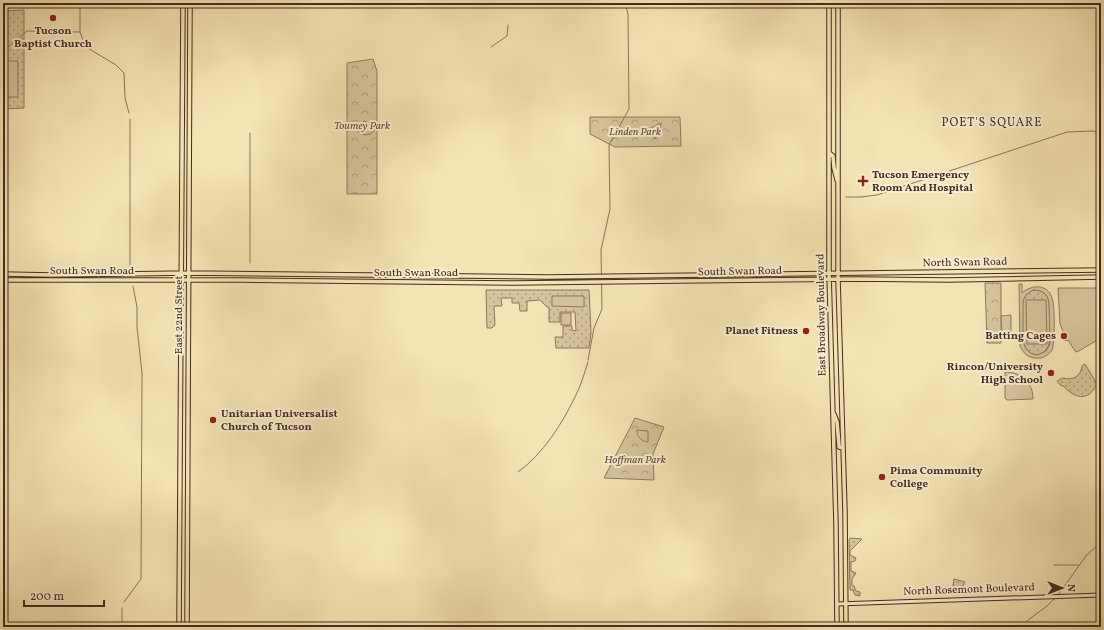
<svg xmlns="http://www.w3.org/2000/svg" width="1104" height="630" viewBox="0 0 1104 630" font-family="Vollkorn,serif">
  <style>
    .grass { fill: url(#grass-dots); stroke: #8c795e }
    .forest { fill: url(#forest-crowns); stroke: #8c795e }
    .garden { fill: #d6c59c; stroke: #8c795e; fill-rule: evenodd }
    .lines { fill: none; stroke-linecap: round; stroke-linejoin: round }
    .stream { stroke: #89765b; stroke-width: 1 }
    .secondary-casing { stroke: #432d20; stroke-width: 5 }
    .primary-casing { stroke: #432d20; stroke-width: 5.5 }
    .secondary { stroke: #f8edcf; stroke-width: 3 }
    .primary { stroke: #f4e4b5; stroke-width: 3.5 }
    .poi-dot { fill: #8f2418; stroke: #f8edcf; stroke-width: 1.5 }
    .labels { text-anchor: middle; dominant-baseline: central; stroke-width: 4; stroke-linejoin: round; paint-order: stroke }
    .poi-label { font-size: 11px; font-weight: bold; fill: #432d20; stroke: #f8edcf; text-anchor: start }
    .park-label { font-size: 11px; font-style: italic; fill: #604b39; stroke: #f8edcf }
    .street-label { font-size: 11px; fill: #432d20; stroke: #f8edcf }
    .neighbourhood-label { font-size: 12px; letter-spacing: 1px; fill: #432d20; stroke: #f8edcf }
  </style>
  <defs>
    <pattern id="grass-dots" width="8" height="8" patternUnits="userSpaceOnUse"><rect width="8" height="8" fill="#d6c59c"/><path d="M2 2h.1M6 6h.1" fill="none" stroke="#afa07f" stroke-width="1.8" stroke-linecap="round"/></pattern>
    <pattern id="forest-crowns" width="20" height="18" patternUnits="userSpaceOnUse"><rect width="20" height="18" fill="#d6c59c"/><path d="M2 6a3 3 0 1 1 6 0M12 15a3 3 0 1 1 6 0" fill="none" stroke="#afa07f"/></pattern>
  </defs>
  <rect width="100%" height="100%" fill="#f4e4b5"/>
  <filter id="stains"><feTurbulence type="fractalNoise" baseFrequency=".005" numOctaves="4"/><feColorMatrix values="0 0 0 0 .2 0 0 0 0 .09 0 0 0 0 .02 0 0 0 .5 -.17"/></filter>
  <radialGradient id="worn" r=".72"><stop offset=".6" stop-color="#630" stop-opacity="0"/><stop offset="1" stop-color="#630" stop-opacity=".3"/></radialGradient>
  <!-- grass -->
  <path class="grass" d="M24,10v98l-21,1v-98z
    M486,290h103l2,43 -2,15h-33l-1,-11h8v-11h9v4l4,1 -1,-19h-15v10h-11v-15h-2l-7,-7 -13,1v10h-7l-1,-8h-7v-5h-11l1,8h-8l1,19 -3,3h-5z
    M1033,290c9,0 15,4 16,13 1,13 7,51 -12,52 -5,0 -10,-4 -12,-8 -3,-5 -3,-41 -2,-46 1,-6 6,-9 10,-11z
    M1085,364l12,20c-6,12 -15,17 -27,8 -4,-2 -5,-6 -10,-7l-3,-4 6,-3c10,3 18,-2 19,-12z
    M850,538l12,1 -12,12v4l6,3 -1,3 -4,1v9l5,2 -4,6v6l2,1 2,5 4,1v4l-5,-1 -2,-5h-3l-1,-50z
    M954,579l11,3 -4,9 -2,2h-7z"/>
  <!-- forest -->
  <path class="forest" d="M373,59l4,12v123h-30v-131z
    M590,117h90l1,29 -66,1 -25,-13z
    M985,283h16v60h-14z
    M635,418l29,9 -11,27 1,26 -50,-2z"/>
  <!-- garden -->
  <path class="garden" d="M3,61h15v36h-15z
    M364,121h1l10,9c-6,7 -14,6 -19,-1z
    M661,123l-1,9 -5,7 -6,-10z
    M1019,284h3v9c10,-9 26,-9 30,5 3,7 3,46 0,52 -4,6 -10,9 -16,8 -8,0 -13,-5 -16,-12zM1033,290c9,0 15,4 16,13l1,41 -4,7 -9,4c-8,-1 -12,-6 -14,-14v-40l3,-6z
    M1058,288h38l4,3v9h1v38l-24,14 -2,-1 -7,-11 -3,1 -3,-6 2,-1 -4,-10z
    M552,296h32v11l-32,-1z
    M1026,300h20l1,44h-20z
    M561,313h10v12h-10z
    M1011,315v17h-9l-1,-16z
    M1005,372c16,0 28,10 28,27l-26,1 -2,-2z
    M637,430l11,1v11c-7,-1 -11,-5 -11,-12z"/>
  <g class="lines">
    <!-- stream -->
    <path class="stream" d="M80,32l6,15 30,18 8,8 1,25 4,15
      M491,47l16,-11 1,-11
      M3,51l24,-20 53,1v-29
      M130,119v150
      M846,197h15l16,-2 190,-63 26,-1 8,2
      M250,263v-130
      M588,360l6,-32 8,-19 -1,-59 9,-41 -1,-64 20,-36 -1,-95 -3,-11
      M518,472c25,-18 44,-48 57,-75 6,-11 9,-23 13,-35
      M1054,565h25
      M1054,592l1,-2 3,1
      M1058,595l28,-39 15,-14
      M124,602l17,-23 1,-206 -5,-46v-20l-4,-21
      M116,627h5
      M122,627v-19
      M1019,627l28,-21 9,-9"/>
    <!-- secondary casing -->
    <g class="secondary-casing">
      <path id="secondary" d="M837,604l264,-9"/>
    </g>
    <!-- primary casing -->
    <g class="primary-casing">
      <path id="primary" d="M829,3v270l7,251 1,103
        M838,3v277l7,232 1,115
        M829,153l4,3 1,12 3,12
        M3,274l48,1 137,-2 360,4 553,-7
        M3,280h237l274,3 343,-4 91,1 153,-3
        M834,414l3,8 2,23v2l4,1
        M179,627l4,-624
        M187,627l3,-624"/>
    </g>
    <!-- secondary -->
    <use href="#secondary" class="secondary"/>
    <!-- primary -->
    <use href="#primary" class="primary"/>
  </g>
  <!-- markers -->
  <g class="poi-dot">
    <circle cx="53" cy="18" r="4"/>
    <path d="M861 175h4v4h4v4h-4v4h-4v-4h-4v-4h4z"/>
    <circle cx="806" cy="331" r="4"/>
    <circle cx="1064" cy="336" r="4"/>
    <circle cx="1051" cy="373" r="4"/>
    <circle cx="213" cy="420" r="4"/>
    <circle cx="882" cy="477" r="4"/>
  </g>
  <g class="labels">
    <!-- poi labels -->
    <g class="poi-label">
      <text x="53" y="31" text-anchor="middle">Tucson<tspan x="53" dy="13">Baptist Church</tspan></text>
      <text x="872" y="175">Tucson Emergency<tspan x="872" dy="13">Room And Hospital</tspan></text>
      <text x="798" y="331" text-anchor="end">Planet Fitness</text>
      <text x="1056" y="336" text-anchor="end">Batting Cages</text>
      <text x="1043" y="367" text-anchor="end">Rincon/University<tspan x="1043" dy="13">High School</tspan></text>
      <text x="221" y="414">Unitarian Universalist<tspan x="221" dy="13">Church of Tucson</tspan></text>
      <text x="890" y="471">Pima Community<tspan x="890" dy="13">College</tspan></text>
    </g>
    <!-- park labels -->
    <g class="park-label">
      <text x="362" y="126">Toumey Park</text>
      <text x="635" y="132">Linden Park</text>
      <text x="635" y="460">Hoffman Park</text>
    </g>
    <!-- street labels -->
    <g class="street-label">
      <text transform="translate(965 263) rotate(-1)">North Swan Road</text>
      <text x="92" y="271">South Swan Road</text>
      <text transform="translate(740 272) rotate(-1)">South Swan Road</text>
      <text x="416" y="273">South Swan Road</text>
      <text transform="translate(179 315) rotate(-90)">East 22nd Street</text>
      <text transform="translate(822 315) rotate(-91)">East Broadway Boulevard</text>
      <text transform="translate(969 590) rotate(-2)">North Rosemont Boulevard</text>
    </g>
    <!-- neighbourhood labels -->
    <g class="neighbourhood-label">
      <text x="992" y="123">POET'S SQUARE</text>
    </g>
  </g>
  <!-- margin -->
  <rect width="1104" height="630" fill="none" stroke="#f4e4b5" stroke-width="16"/>
  <rect x="4" y="4" width="1096" height="622" fill="none" stroke="#432d20" stroke-width="2"/>
  <rect x="8" y="8" width="1088" height="614" fill="none" stroke="#432d20"/>
  <!-- north arrow -->
  <g transform="translate(1062 588) rotate(90)" stroke="#f8edcf" stroke-width="3" paint-order="stroke">
  <path d="M0-3L7 15L0 10L-7 15Z" fill="#432d20"/>
  <text y="-6" font-size="11" font-weight="bold" text-anchor="middle" fill="#432d20">N</text>
  </g>
  <!-- scale -->
  <path d="M24 600v6h80v-6" fill="none" stroke="#432d20" stroke-width="2"/>
  <text x="30" y="600" font-size="12" fill="#432d20" stroke="#f8edcf" stroke-width="3" paint-order="stroke">200 m</text>
  <rect width="100%" height="100%" filter="url(#stains)"/>
  <rect width="100%" height="100%" fill="url(#worn)"/>
</svg>
